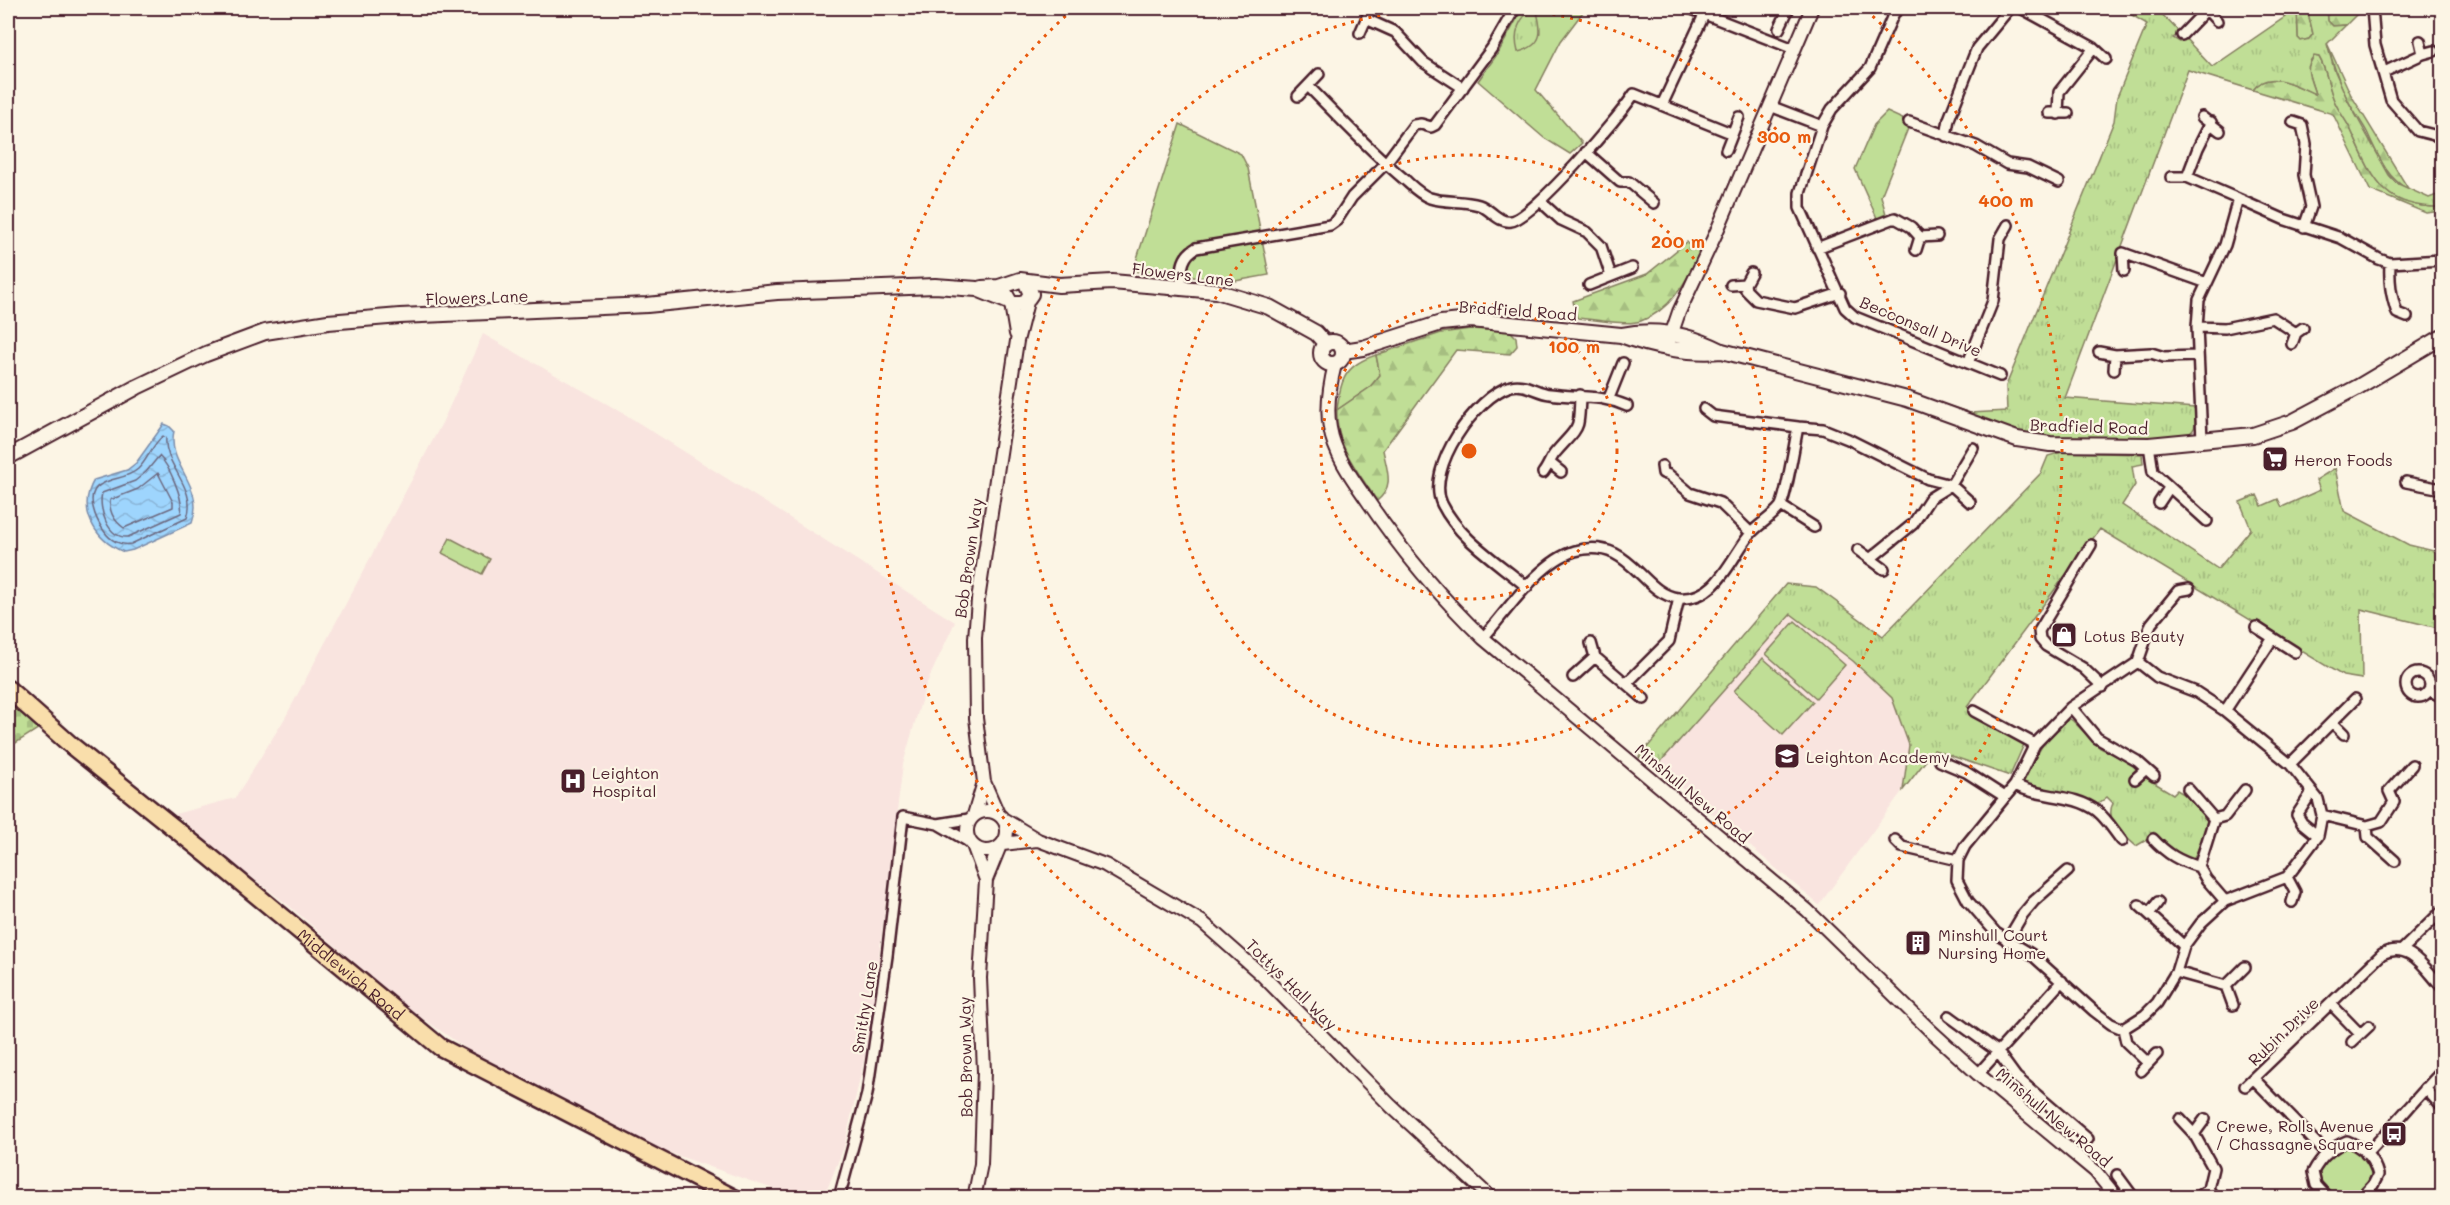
<svg xmlns="http://www.w3.org/2000/svg" width="2450" height="1205" viewBox="0 0 2450 1205" font-family="Mali,sans-serif">
  <style>
    .built { fill: #f9e4df }
    .green { fill: #c0de96; stroke: #857e60; stroke-width: 1.5 }
    .forest { fill: url(#forest-firs); stroke: #857e60; stroke-width: 1.5 }
    .cemetery { fill: url(#cemetery-stones); stroke: #857e60; stroke-width: 1.5 }
    .park { fill: url(#park-tufts); stroke: #857e60; stroke-width: 1.5 }
    .water { fill: url(#water-waves); stroke: #7c8ca9; stroke-width: 1.5 }
    .lines { fill: none; stroke-linecap: round; stroke-linejoin: round }
    .shore { stroke: #6c687f; stroke-width: 1.5 }
    .minor-casing { stroke: #4a1f2b; stroke-width: 14 }
    .tertiary-casing { stroke: #4a1f2b; stroke-width: 16 }
    .secondary-casing { stroke: #4a1f2b; stroke-width: 18 }
    .trunk-casing { stroke: #4a1f2b; stroke-width: 21 }
    .minor { stroke: #fcf5e5; stroke-width: 9 }
    .tertiary { stroke: #fcf5e5; stroke-width: 12 }
    .secondary { stroke: #fcf5e5; stroke-width: 14 }
    .trunk { stroke: #f9deab; stroke-width: 16 }
    .ring { fill: none; stroke: #e8590c; stroke-width: 3; stroke-dasharray: 3 6 }
    .labels { text-anchor: middle; dominant-baseline: central; stroke-width: 4.5; stroke-linejoin: round; paint-order: stroke }
    .street-label { font-size: 16px; fill: #4a1f2b; stroke: #fcf5e5 }
    .poi-label { font-size: 16px; fill: #4a1f2b; stroke: #fcf5e5; text-anchor: start }
    .centre { fill: #e8590c; stroke: #fcf5e5; stroke-width: 3 }
    .ring-label { font-size: 18px; text-anchor: middle; font-weight: bold; fill: #e8590c; stroke: #fcf5e5; stroke-width: 4.5; stroke-linejoin: round; paint-order: stroke }
  </style>
  <defs>
    <pattern id="forest-firs" width="22" height="20" patternUnits="userSpaceOnUse" patternTransform="scale(1.5)"><rect width="22" height="20" fill="#c0de96"/><path d="M5 1l3.5 6h-7zM16 11l3.5 6h-7z" fill="#a6be81"/></pattern>
    <pattern id="cemetery-stones" width="16" height="16" patternUnits="userSpaceOnUse" patternTransform="scale(1.5)"><rect width="16" height="16" fill="#c0de96"/><path d="M2 7V4a2 2 0 0 1 4 0v3zM10 15v-3a2 2 0 0 1 4 0v3z" fill="#a6be81"/></pattern>
    <pattern id="park-tufts" width="24" height="20" patternUnits="userSpaceOnUse" patternTransform="scale(1.5)"><rect width="24" height="20" fill="#c0de96"/><path d="M3 7l-1-3M5 7V3M7 7l1-3M15 17l-1-3M17 17v-4M19 17l1-3" fill="none" stroke="#a6be81"/></pattern>
    <pattern id="water-waves" width="16" height="10" patternUnits="userSpaceOnUse" patternTransform="scale(1.5)"><rect width="16" height="10" fill="#9ed5fd"/><path d="M0 5q4-4 8 0t8 0" fill="none" stroke="#8ab6d9"/></pattern>
  </defs>
  <rect width="100%" height="100%" fill="#fcf5e5"/>
  <filter id="ink" filterUnits="userSpaceOnUse"><feTurbulence type="fractalNoise" baseFrequency=".0167" numOctaves="2"/><feDisplacementMap in="SourceGraphic" scale="12" xChannelSelector="R" yChannelSelector="G"/><feConvolveMatrix kernelMatrix="1 2 1 2 8 2 1 2 1" color-interpolation-filters="sRGB"/></filter>
  <g filter="url(#ink)">
    <!-- built -->
    <path class="built" d="M483,334l140,79 332,209 -30,65 -22,77 -35,279 -24,104 -16,40 -10,10h-22l-134,-47 -185,-94 -68,-47 -121,-104 -56,-43 -57,-48 60,-16 50,-80 157,-295z
      M1791,613l62,48 39,37 17,47 -6,45 -84,115 -162,-138z"/>
    <!-- green -->
    <path class="green" d="M1523,8h63l-25,33 -25,49 46,53 -12,11 -26,-16 -66,-57 20,-28z
      M1887,112l20,9 2,5 -28,70 5,18 -9,4 -22,-49 19,-44z
      M1180,124l61,30 7,14 21,107 -34,6 -102,-10z
      M1376,355l4,20 -11,13 -32,22c3,-30 8,-45 39,-55z
      M450,538l40,21 -8,15 -40,-21z
      M1795,621l50,44 -29,33 -50,-44z
      M1763,658l50,44 -30,33 -49,-44z
      M2346,1148c11,1 30,17 24,30 -3,7 -11,13 -16,18l-18,1 -16,-17v-10l18,-20z"/>
    <!-- forest -->
    <path class="forest" d="M2297,8h10l6,26 -4,5 -8,2 -3,-3z
      M2327,8h36l-17,17 -13,1 -5,-5z
      M2327,43l24,52 58,95c-24,-13 -31,-35 -42,-58 -6,-11 -14,-21 -19,-32 -10,-18 -15,-37 -21,-57z
      M2314,56l5,1c8,13 9,29 15,43 4,10 11,19 16,28 23,49 30,80 92,79v4l-16,2 -56,-23 -37,-76 -80,-24c15,-22 44,-4 62,4l-8,-25z
      M1687,242l14,11c-14,26 -29,57 -60,68 -15,5 -47,-2 -64,-3l-4,-17 74,-27z
      M1470,329l40,2 6,6 1,9 -7,8 -54,-4 -73,100c4,21 12,36 -6,51 -18,-29 -42,-54 -40,-91l32,-22 11,-13 -4,-20 65,-22z"/>
    <!-- cemetery -->
    <path class="cemetery" d="M8,697l33,30 -33,21z"/>
    <!-- park -->
    <path class="park" d="M1536,8c6,22 9,37 -18,44 -5,-18 0,-36 18,-44z
      M2120,8h36l24,25 -7,5 7,4 5,-4 27,29 73,-50 -6,-9h18l1,30 3,3 8,-2 4,-5 -6,-26h20l1,13 5,5 13,-1 -19,19 7,25 14,32 41,74 7,8 33,15 13,-5v14c-62,1 -69,-30 -92,-79 -5,-9 -12,-18 -16,-28 -6,-14 -7,-30 -15,-43l-5,-1c-11,11 -3,25 1,38 -18,-8 -47,-26 -62,-4l-65,-20 -123,328 130,10c1,14 3,25 -14,29 -55,1 -115,9 -169,-5 -34,-9 -67,-25 -99,-38l57,19 37,-2 -1,-25 108,-265 3,-24 30,-73z
      M2062,452l80,2 1,10 -11,2 3,19 -13,20 96,64 33,-40 -11,-27 17,-7 5,11 16,-7 4,8 38,-17 -4,-10 19,-12 9,43 65,34 33,8v76l-81,-20 1,70 -19,-3 -243,-147 -133,178 58,35 -15,34 -76,-26 -31,40 6,-45 -17,-47 -39,-37 -62,-47 -135,153 -17,-10 147,-173 30,3 67,49 158,-163 7,-17z
      M2070,719l3,2 27,27 32,15 5,7 -6,9 5,6 9,-7 3,1 25,15 4,-4 17,10 15,24 -16,36c-18,-4 -28,-10 -38,-25l-19,11c-12,-11 -32,-24 -23,-43l-6,-6 -9,7h-6l-67,-18 -1,-5c10,-20 23,-53 46,-62z"/>
    <!-- water -->
    <path class="water" d="M164,424l5,2 5,5c-8,35 32,53 18,92l-59,27 -9,2c-30,-12 -47,-43 -30,-72l33,-10 9,-7z"/>
    <g class="lines">
      <!-- shore -->
      <path class="shore" d="M163,436l3,2c-3,27 32,50 21,80l-56,26c-11,2 -21,-4 -27,-13 -8,-11 -20,-37 -4,-46 12,-8 27,-6 38,-16 10,-9 14,-25 25,-33z
        M159,456c10,9 25,43 22,57l-53,24c-20,2 -30,-28 -26,-44l33,-12 11,-9z
        M158,473l15,29v5l-49,21c-10,-7 -15,-17 -14,-28l28,-11z"/>
      <!-- minor casing -->
      <g class="minor-casing">
        <path id="minor" d="M1689,8l105,41
          M2021,8l73,40 12,11
          M2372,8l3,37 16,55 27,31 24,6
          M2206,9l11,12
          M1366,19l29,13 28,30 40,26
          M1779,29l10,-21
          M1360,33l11,-25
          M2182,35l26,-27
          M2420,41l3,13
          M2384,72l39,-18 11,-3
          M1308,86c32,32 62,65 96,93 8,7 15,15 26,19 15,5 33,2 49,7 12,4 19,18 32,16 21,-2 110,-106 123,-127l97,39
          M1298,96l21,-22
          M1662,105l42,-90
          M1770,106l52,20 10,-17 38,-41 24,-55 6,-5
          M2049,113h19
          M2058,114l1,-22 35,-44
          M2202,117l18,14
          M1909,122l67,24 31,18 21,3 31,15
          M2293,122l9,3 4,19 -2,31 7,32 -7,20
          M1822,126l-22,67v15l45,100 10,9 145,59
          M1946,136l3,-17 28,-71 33,-40
          M1726,150l13,-33
          M1586,152l34,30h9l25,21
          M2171,177h16l51,22
          M2187,177l11,-29 13,-26
          M1540,201l21,19 26,12 14,14 10,30
          M1817,248l78,-30 16,9 9,10
          M1916,250l4,-13 17,-1
          M2390,263c-1,19 1,32 7,50l10,4
          M2124,271l-1,-18 84,30
          M1745,284l1,6 10,10 39,8 45,-15
          M1589,285l43,-17
          M1731,285l14,-1 6,-11
          M1181,288c1,-17 -1,-31 15,-40l134,-23 7,-5 15,-23 33,-33 29,-39 7,-1 10,3 4,-2 57,-77 23,-40
          M2197,327l28,1 48,-10 23,15
          M2292,344l4,-11 7,-5
          M2099,352l16,3 36,-2 13,4 34,-1
          M1968,363l25,-62 7,-62 8,-14
          M2114,370l1,-15
          M1609,398l14,-35
          M1704,409l9,7 85,11
          M2202,440l-5,-113 2,-27 26,-55 13,-46 45,20 58,19 38,21 11,4 52,-3
          M2149,445l4,27 54,49
          M1551,464l10,8
          M1662,466l1,7 6,2 21,18 30,10 31,30
          M1543,473c5,-6 7,-14 12,-20 24,-28 24,-19 25,-58
          M2406,482l36,7
          M2159,503l10,-15
          M1781,506l33,21
          M2091,545l-52,86 1,8 6,7 37,22 20,19
          M1858,550l26,19
          M1870,559l43,-35 17,-26 21,-13 22,-37
          M1527,587c-29,-25 -67,-47 -85,-83 -17,-35 34,-108 69,-118 14,-4 26,7 39,8 29,4 49,0 77,12
          M1483,638c24,-27 57,-77 92,-87 56,-15 66,43 103,47 41,4 54,-45 75,-67 8,-8 20,-15 27,-24 6,-8 15,-67 18,-80l25,2 25,10 80,40 23,6 19,17
          M2273,638l22,14
          M1591,643l4,14
          M2138,662l19,15 39,15 29,19 65,53 28,35 4,16 -4,21 -31,41 -62,24 -24,22 -17,23 -8,26 -19,31 -12,12 -22,14 -12,-5 -17,-13 -63,-57 -35,-21 -28,-32 -11,-21 1,-20 7,-14 50,-61 20,-41 36,-37z
          M2138,662l13,-38 27,-33 11,-2
          M2406 685a12 12 0 1 1 24 0a12 12 0 1 1-24 0Z
          M1573,677l22,-20 49,42
          M1627,683l42,-42 10,-43
          M2429,690l13,7
          M2071,707l26,31 40,23 17,15
          M1974,711l61,33
          M2225,711l48,-73 -17,-11
          M2332,722l12,12
          M1940,761l26,11 39,25
          M2290,764l65,-65
          M2135,779l11,-10
          M2015,785c26,14 58,8 82,26 10,8 17,20 25,30
          M2188,789l26,30 -15,48
          M2312,792l-15,23 5,8 16,13
          M2322,815l45,11 14,-4 13,-20 -5,-11 23,-26
          M2214,819l11,-3 20,-26
          M938,824l31,-5
          M2367,826l1,11 27,24
          M2153,839c14,15 26,22 46,28l7,12 19,22
          M1895,840l7,7 56,13
          M2287,877l8,15 -3,10
          M2139,905l45,41
          M2149,914l9,-12
          M2007,941l16,-27 11,-13 34,-30
          M2403,949l39,-38
          M2176,972l50,14 19,-19
          M2226,986l7,19
          M2332,1005l28,29
          M1949,1016l48,35 19,26 72,62
          M2123,1029l3,13 22,21
          M2352,1042l17,-16
          M2141,1071l16,-17
          M1978,1074l84,-93
          M2254,1079l73,75
          M2245,1086l137,-132c28,-14 43,15 60,33
          M2425,1088l17,19
          M2180,1119l14,15 19,34 -5,21 7,9
          M2194,1134l11,-15
          M2366,1154c27,-27 50,-56 76,-83
          M2117,1175l17,23
          M839,1198l28,-104 20,-138 16,-139 35,7 31,18
          M2196,1198l12,-9
          M2328,1198l-12,-13 -3,-13c8,-15 19,-25 34,-31 16,6 27,18 31,34l-5,10 -12,13"/>
      </g>
      <!-- tertiary casing -->
      <g class="tertiary-casing">
        <path id="tertiary" d="M1011,304l5,30
          M1667,347l12,-35 37,-79 96,-225
          M1335,364c-5,20 -9,44 -5,64 4,25 21,49 35,69 35,52 73,98 118,141l324,272 125,122 46,42 117,97 22,27
          M967 831a20 20 0 1 1 40 0a20 20 0 1 1-40 0Z
          M998,814l-14,-32 -8,-64 -1,-80 3,-38 20,-134 19,-125 10,-39
          M974,815l10,-33
          M1003,819l35,21 67,25 97,57 59,52 130,132 100,92
          M1003,844l34,-4
          M986,880l13,-32
          M974,1198l7,-34 3,-93 -4,-93 6,-98 -12,-32"/>
      </g>
      <!-- secondary casing -->
      <g class="secondary-casing">
        <path id="secondary" d="M982,288l17,-1 21,-7 39,5 53,-3 104,9 53,16 47,26 10,11
          M1006,295l5,9h13l7,-10 -5,-11
          M1621,335c31,12 68,19 101,16
          M1321 353a11 11 0 1 1 22 0a11 11 0 1 1-22 0Z
          M1343,351l20,-3 78,-25 30,-3 150,15c35,-7 70,0 101,16l185,48 110,40 33,5 99,1 104,-10 39,-13 66,-35 84,-50
          M8,457l129,-70 69,-33 59,-22 63,-10 72,-6 247,-11 130,-13 158,-6 42,3 32,13"/>
      </g>
      <!-- trunk casing -->
      <g class="trunk-casing">
        <g id="trunk">
          <path id="s1" d="M8,689l64,57 137,110 231,191 294,151"/>
        </g>
      </g>
      <!-- minor -->
      <use href="#minor" class="minor"/>
      <!-- tertiary -->
      <use href="#tertiary" class="tertiary"/>
      <!-- secondary -->
      <use href="#secondary" class="secondary"/>
      <!-- trunk -->
      <use href="#trunk" class="trunk"/>
    </g>
  </g>
  <!-- distance rings -->
  <g class="ring">
    <circle cx="1469" cy="451" r="148"/>
    <circle cx="1469" cy="451" r="296"/>
    <path d="M1508 8A445 445 0 1 1 1430 8"/>
    <path d="M1866 10A593 593 0 1 1 1072 10"/>
  </g>
  <!-- icons -->
  <defs>
    <g id="supermarket-square" transform="scale(1.35)"><rect x="-9" y="-9" width="18" height="18" rx="4" fill="#4a1f2b" stroke="#fcf5e5"/><path d="M-6-5.5h2.5l.6 2H6L4.5 2H-2.5L-4.4-4H-6ZM-1.5 3.2a1.3 1.3 0 1 0 .1 0ZM3 3.2a1.3 1.3 0 1 0 .1 0Z" fill="#fff"/></g>
    <g id="shop-square" transform="scale(1.35)"><rect x="-9" y="-9" width="18" height="18" rx="4" fill="#4a1f2b" stroke="#fcf5e5"/><path d="M-5-2.5h2.3a2.7 3.5 0 0 1 5.4 0H5L5.5 6h-11ZM-1.5-2.5h3a1.5 2.3 0 0 0-3 0Z" fill="#fff"/></g>
    <g id="school-square" transform="scale(1.35)"><rect x="-9" y="-9" width="18" height="18" rx="4" fill="#4a1f2b" stroke="#fcf5e5"/><path d="M0-5L7-2L0 1L-7-2ZM-4 1L0 2.5L4 1V4Q0 6-4 4Z" fill="#fff"/></g>
    <g id="hospital-square" transform="scale(1.35)"><rect x="-9" y="-9" width="18" height="18" rx="4" fill="#4a1f2b" stroke="#fcf5e5"/><path d="M-5-5h3v3.5h4V-5h3V5h-3V1.5h-4V5h-3Z" fill="#fff"/></g>
    <g id="building-square" transform="scale(1.35)"><rect x="-9" y="-9" width="18" height="18" rx="4" fill="#4a1f2b" stroke="#fcf5e5"/><path d="M-4-6H4V6H1V3H-1V6H-4ZM-2.5-4.3h1.7v1.8h-1.7ZM.8-4.3h1.7v1.8H.8ZM-2.5-1h1.7V.8h-1.7ZM.8-1h1.7V.8H.8Z" fill="#fff"/></g>
    <g id="bus-square" transform="scale(1.35)"><rect x="-9" y="-9" width="18" height="18" rx="4" fill="#4a1f2b" stroke="#fcf5e5"/><path d="M-5-6H5V4H4V6H2V4H-2V6H-4V4H-5ZM-3.5-4V0h7V-4ZM-3.5 1.2v1.5H-2V1.2ZM2 1.2v1.5H3.5V1.2Z" fill="#fff"/></g>
  </defs>
  <g fill-rule="evenodd">
    <use href="#supermarket-square" x="2275" y="459"/>
    <use href="#shop-square" x="2064" y="635"/>
    <use href="#school-square" x="1787" y="756"/>
    <use href="#hospital-square" x="573" y="781"/>
    <use href="#building-square" x="1918" y="943"/>
    <use href="#bus-square" x="2394" y="1134"/>
  </g>
  <g class="labels">
    <!-- street labels -->
    <g class="street-label">
      <text transform="translate(1183 274) rotate(7)">Flowers Lane</text>
      <text transform="translate(477 297) rotate(-2)">Flowers Lane</text>
      <text transform="translate(1518 310) rotate(4)">Bradfield Road</text>
      <text transform="translate(1921 326) rotate(23)">Becconsall Drive</text>
      <text transform="translate(2089 426) rotate(2)">Bradfield Road</text>
      <text transform="translate(968 558) rotate(-82)">Bob Brown Way</text>
      <text transform="translate(1693 793) rotate(40)">Minshull New Road</text>
      <text stroke="none"><textPath href="#s1" startOffset="446">Middlewich Road</textPath></text>
      <text transform="translate(1292 984) rotate(45)">Tottys Hall Way</text>
      <text transform="translate(864 1007) rotate(-81)">Smithy Lane</text>
      <text transform="translate(2283 1031) rotate(-44)">Rubin Drive</text>
      <text transform="translate(965 1057) rotate(-91)">Bob Brown Way</text>
      <text transform="translate(2054 1117) rotate(40)">Minshull New Road</text>
    </g>
    <!-- poi labels -->
    <g class="poi-label">
      <text x="2294" y="459">Heron Foods</text>
      <text x="2084" y="635">Lotus Beauty</text>
      <text x="1806" y="756">Leighton Academy</text>
      <text x="592" y="772">Leighton<tspan x="592" dy="18">Hospital</tspan></text>
      <text x="1938" y="934">Minshull Court<tspan x="1938" dy="18">Nursing Home</tspan></text>
      <text x="2374" y="1125" text-anchor="end">Crewe, Rolls Avenue<tspan x="2374" dy="18">/ Chassagne Square</tspan></text>
    </g>
  </g>
  <circle cx="1469" cy="451" r="9" class="centre"/>
  <g class="ring-label">
    <text x="1784" y="143">300 m</text>
    <text x="2006" y="207">400 m</text>
    <text x="1678" y="248">200 m</text>
    <text x="1574" y="353">100 m</text>
  </g>
  <!-- margin -->
  <rect width="2450" height="1205" fill="none" stroke="#fcf5e5" stroke-width="30"/>
  <rect x="15" y="15" width="2420" height="1175" fill="none" stroke="#4a1f2b" stroke-width="2" filter="url(#ink)"/>
</svg>
